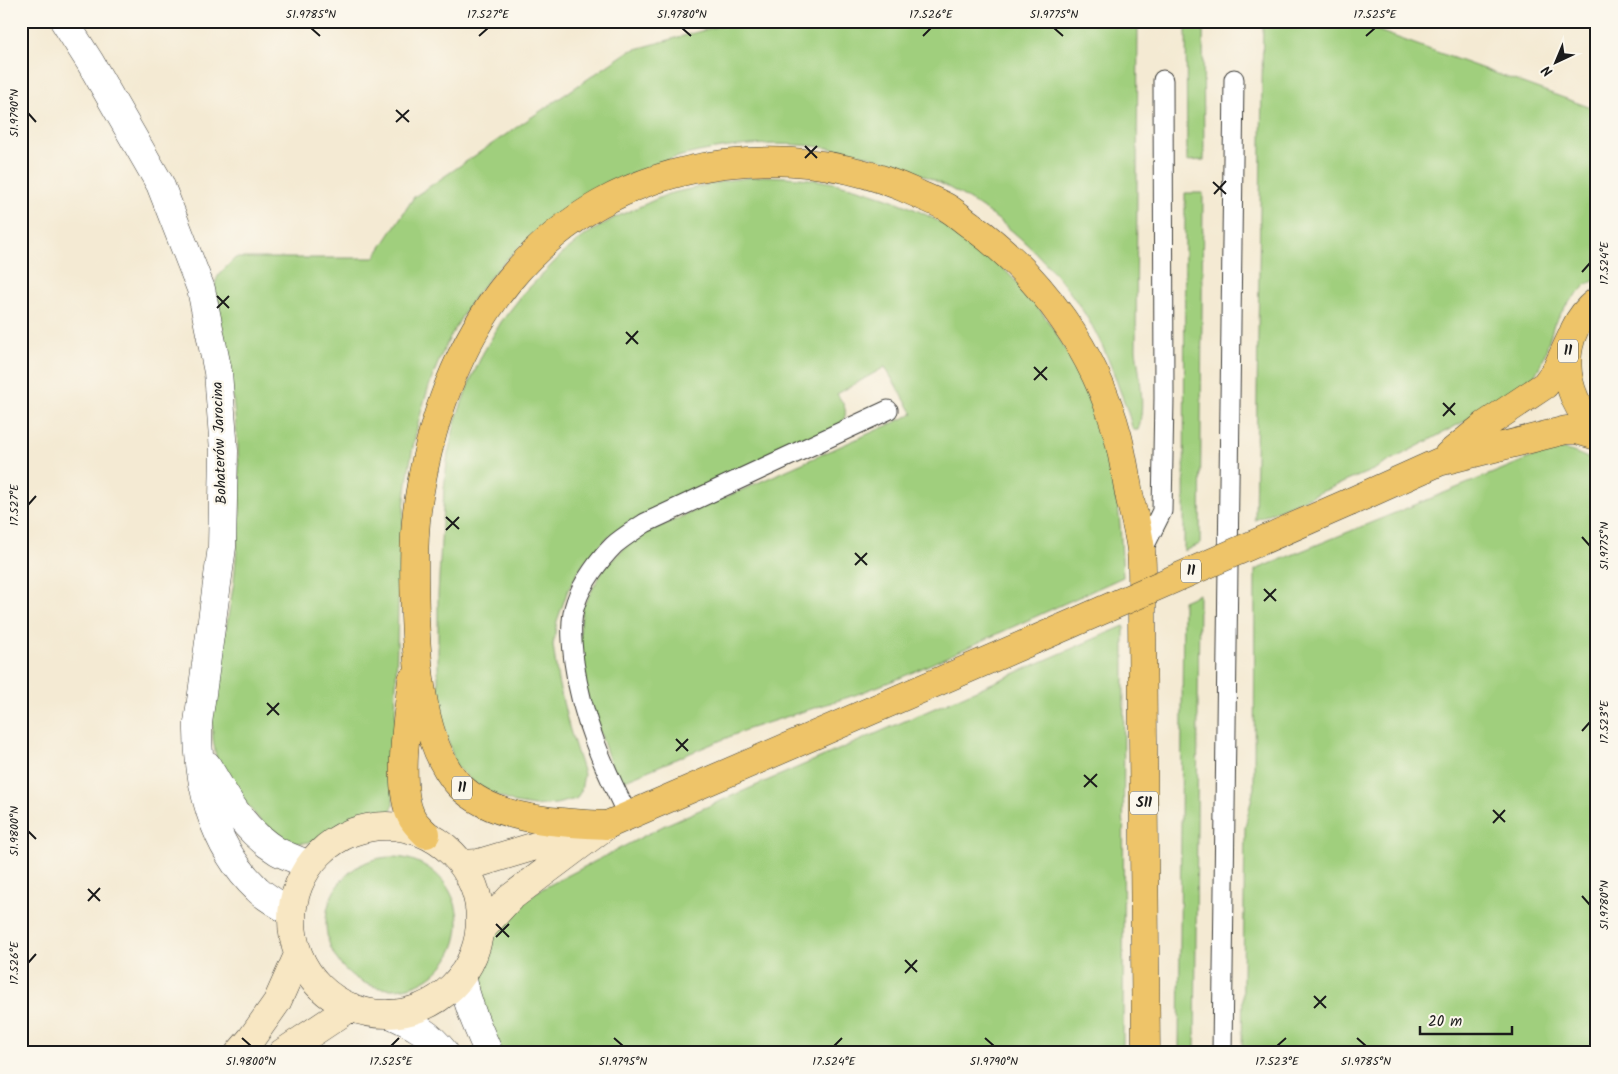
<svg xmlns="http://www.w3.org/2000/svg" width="1618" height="1074" viewBox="0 0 1618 1074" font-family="Kalam,sans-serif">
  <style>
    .green { fill: #a0cf7d; stroke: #5e764c }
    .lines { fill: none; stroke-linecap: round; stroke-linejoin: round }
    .service-casing { stroke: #3c3b37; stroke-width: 21 }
    .tertiary-casing { stroke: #3c3b37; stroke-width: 29 }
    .secondary-casing { stroke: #3c3b37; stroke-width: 29 }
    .trunk-casing { stroke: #3c3b37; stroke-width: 29 }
    .motorway-casing { stroke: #3c3b37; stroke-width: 29 }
    .service { stroke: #fff; stroke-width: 19 }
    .tertiary { stroke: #fff; stroke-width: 28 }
    .secondary { stroke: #f8e7c3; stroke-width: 28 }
    .trunk { stroke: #eec469; stroke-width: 28 }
    .motorway { stroke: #eec469; stroke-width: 28 }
    .trunk-bridge-casing { stroke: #3c3b37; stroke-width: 29; stroke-linecap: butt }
    .trunk-bridge { stroke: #eec469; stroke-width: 28 }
    .ticks { fill: none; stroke: #1c1c1c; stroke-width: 2 }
    .labels { text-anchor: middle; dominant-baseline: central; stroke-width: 5; stroke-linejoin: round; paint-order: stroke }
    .shield { fill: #fbf7ec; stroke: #5f5e5a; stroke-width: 1 }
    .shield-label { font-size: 14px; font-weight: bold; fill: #1c1c1c }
    .street-label { font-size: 15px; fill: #1c1c1c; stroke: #fbf7ec }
    .neatline { fill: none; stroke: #1c1c1c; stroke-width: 2 }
    .ticks-label { font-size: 12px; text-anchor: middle; fill: #1c1c1c }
  </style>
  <rect width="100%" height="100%" fill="#fbf7ec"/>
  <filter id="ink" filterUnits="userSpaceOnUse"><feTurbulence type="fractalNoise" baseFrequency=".02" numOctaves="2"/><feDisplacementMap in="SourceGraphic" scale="10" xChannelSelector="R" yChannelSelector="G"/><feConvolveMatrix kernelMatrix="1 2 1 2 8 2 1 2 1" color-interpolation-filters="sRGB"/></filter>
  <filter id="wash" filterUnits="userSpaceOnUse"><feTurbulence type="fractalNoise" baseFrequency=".0096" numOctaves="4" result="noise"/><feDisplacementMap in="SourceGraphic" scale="20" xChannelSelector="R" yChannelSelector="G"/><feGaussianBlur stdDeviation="1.12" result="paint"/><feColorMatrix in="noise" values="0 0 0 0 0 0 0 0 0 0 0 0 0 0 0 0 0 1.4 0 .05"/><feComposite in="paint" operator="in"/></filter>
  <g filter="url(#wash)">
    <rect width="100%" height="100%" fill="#f4ead3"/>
    <!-- green -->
    <path class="green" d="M737,21h401l-2,329c3,23 10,57 2,80h-4l-2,-3c-3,-13 -8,-26 -13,-39 -15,-43 -29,-71 -58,-107 -92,-113 -235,-160 -376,-126 -31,8 -61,22 -89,37 -55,30 -107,76 -138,131 -51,87 -56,186 -60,285 -2,67 -3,133 -5,199l-10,13 -31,5 -32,15 -16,3h-13l-16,-4 -57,-70 -5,-30 -1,-28 22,-129 6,-70 -2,-66 -8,-76 -16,-79c2,-19 9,-19 21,-33h139l40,-61 215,-146z
      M1186,21h17l1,139 -17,1z
      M1263,21h88l246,89v169l-11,6 -19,19 -13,20 -11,36 -10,19 -23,18 -137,73 -118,50z
      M763,176c25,1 50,2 75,8 158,35 243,145 276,299 7,31 7,63 9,94l-223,101 -45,17 -107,34 -125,52 -6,1 -40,-116 5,-58 22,-40 27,-26 14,-9 268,-119 -28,-47 -48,27c8,12 12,18 4,31l-205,94 -29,19 -23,25 -16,27 -11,31 -4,24 5,36 11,46 15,47 -3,17 -5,8 -20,5 -22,2 -19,-3 -35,-15 -24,-21 -18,-60v-112l6,-106 4,-35 8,-35 12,-33 15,-33 18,-31 22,-28 41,-42 23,-18 27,-16 54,-24 61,-14z
      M1185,193h18l-3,351 -16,7z
      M1597,336v58c-9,-18 -10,-41 0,-58z
      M1552,449c21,0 27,6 45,13v591h-355l3,-226 9,-39 1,-218z
      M1199,594l-4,459h-16l4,-452z
      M1124,626l-1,427h-629l-18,-63 14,-49 7,-13 39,-36 129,-67z
      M326 923a66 66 0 1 1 132 0a66 66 0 1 1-132 0Z"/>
  </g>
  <g filter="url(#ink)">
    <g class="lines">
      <!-- service casing -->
      <g class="service-casing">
        <path id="service" d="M1141,553l21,-42 2,-113 -1,-318
          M628,816c-25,-51 -46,-96 -54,-154 -2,-19 -5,-41 2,-60 6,-19 24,-43 38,-57 9,-8 21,-15 31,-22l243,-113
          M1222,1053l12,-974"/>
      </g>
      <!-- tertiary casing -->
      <g class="tertiary-casing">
        <path id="tertiary" d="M64,21l26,41 70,122 41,105 17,83 6,79 -2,96 -24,176c-1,59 14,123 59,166 9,9 23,16 35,24
          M207,765c20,34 35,64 70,86 9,5 21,9 32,14
          M462,975c5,30 15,51 27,78
          M390,1014c22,10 40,19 55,39"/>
      </g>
      <!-- secondary casing -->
      <g class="secondary-casing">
        <path id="secondary" d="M292 920a94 94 0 1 1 188 0a94 94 0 1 1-188 0Z
          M462,864l17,-1 110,-33
          M479,932l31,-34 97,-73
          M239,1053l12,-14 26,-37 21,-47
          M282,1053l69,-46"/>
      </g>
      <!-- trunk casing -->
      <g class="trunk-casing">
        <path id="trunk" d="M1597,301c-41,32 -38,94 0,128
          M1448,455l37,-30 60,-40 11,-15 18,-39
          M1350,502l89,-40 127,-32h11l20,6
          M607,825l425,-184"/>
      </g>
      <!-- motorway casing -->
      <g class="motorway-casing">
        <path id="motorway" d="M412,680c-4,35 -16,105 -1,136 3,7 10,13 15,18
          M607,825c-46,-2 -114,-4 -148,-40 -36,-38 -42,-119 -44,-169 -1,-35 -2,-70 2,-105 23,-176 120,-323 307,-347 68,-8 133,1 194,30 9,4 19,8 28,13 9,5 17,13 26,19 70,51 124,127 146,211 5,20 8,41 12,62 4,17 9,34 11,51 2,20 1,42 1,63 0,42 1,84 1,125 1,105 2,210 3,315"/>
      </g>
      <!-- service -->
      <use href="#service" class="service"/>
      <!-- tertiary -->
      <use href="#tertiary" class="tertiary"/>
      <!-- secondary -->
      <use href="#secondary" class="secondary"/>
      <!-- trunk -->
      <use href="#trunk" class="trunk"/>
      <!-- motorway -->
      <use href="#motorway" class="motorway"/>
      <!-- trunk-bridge casing -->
      <g class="trunk-bridge-casing">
        <path id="trunk-bridge" d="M1032,641l318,-139"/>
      </g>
      <!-- trunk-bridge -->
      <use href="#trunk-bridge" class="trunk-bridge"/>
    </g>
  </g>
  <!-- ticks -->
  <path class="ticks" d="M311,28l9,8M682,28l9,8M1054,28l9,8M479,36l9,-8M923,36l8,-8M1366,36l9,-8M396,110l13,12M28,113l8,9M396,122l13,-12M805,146l12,12M805,158l12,-12M1213,182l13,12M1214,194l12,-13M1582,272l8,-9M217,296l12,12M217,308l12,-12M626,332l12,12M626,344l12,-13M1034,367l13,13M1034,380l13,-13M1443,403l12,12M1443,416l12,-13M28,505l8,-9M446,517l13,12M446,530l13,-13M1582,537l8,9M855,553l12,12M855,565l12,-12M1264,589l12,12M1264,601l12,-12M267,703l12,12M267,715l12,-12M1582,731l8,-9M676,739l12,12M676,751l12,-12M1084,775l13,12M1084,787l13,-13M1493,810l12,12M1493,823l12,-13M28,831l8,8M88,889l12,12M1582,896l8,9M88,901l12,-13M496,924l13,13M496,937l13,-13M905,960l12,12M28,963l8,-9M905,973l12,-13M1314,996l12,12M1314,1008l12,-12M242,1038l9,8M614,1038l9,8M985,1038l9,8M1357,1038l9,8M391,1046l8,-8M834,1046l8,-8M1277,1046l9,-8"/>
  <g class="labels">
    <!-- shield labels -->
    <g class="shield">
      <rect x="1558" y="339.5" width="20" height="23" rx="4"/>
      <rect x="1181" y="559.5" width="20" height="23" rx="4"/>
      <rect x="452" y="776.5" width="20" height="23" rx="4"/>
      <rect x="1130" y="791.5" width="28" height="23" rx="4"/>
    </g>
    <g class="shield-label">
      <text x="1568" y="351">11</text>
      <text x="1191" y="571">11</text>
      <text x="462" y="788">11</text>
      <text x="1144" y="803">S11</text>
    </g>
    <!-- street labels -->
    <g class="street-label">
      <text transform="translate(220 443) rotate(-92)">Bohaterów Jarocina</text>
    </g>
  </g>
  <!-- margin -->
  <rect width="1618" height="1074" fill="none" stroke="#fbf7ec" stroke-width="55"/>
  <!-- north arrow -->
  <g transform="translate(1556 62) rotate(224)" stroke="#fbf7ec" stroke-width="4" paint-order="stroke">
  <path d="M0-4L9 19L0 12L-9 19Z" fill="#1c1c1c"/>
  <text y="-8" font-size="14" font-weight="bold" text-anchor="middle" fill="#1c1c1c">N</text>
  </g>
  <!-- scale -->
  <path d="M1420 1026v8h92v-8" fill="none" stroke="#1c1c1c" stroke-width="2.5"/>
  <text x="1428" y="1026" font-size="15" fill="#1c1c1c" stroke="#fbf7ec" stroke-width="4" paint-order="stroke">20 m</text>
  <rect x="28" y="28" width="1562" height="1018" class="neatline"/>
  <g class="ticks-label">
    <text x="311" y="18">51.9785°N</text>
    <text x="488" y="18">17.527°E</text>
    <text x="682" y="18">51.9780°N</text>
    <text x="931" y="18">17.526°E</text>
    <text x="1054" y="18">51.9775°N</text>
    <text x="1375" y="18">17.525°E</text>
    <text transform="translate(14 113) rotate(-90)" y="4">51.9790°N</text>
    <text transform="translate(1604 263) rotate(-90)" y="4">17.524°E</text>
    <text transform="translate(14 505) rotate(-90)" y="4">17.527°E</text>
    <text transform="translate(1604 546) rotate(-90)" y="4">51.9775°N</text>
    <text transform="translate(1604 722) rotate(-90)" y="4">17.523°E</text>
    <text transform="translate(14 831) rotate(-90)" y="4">51.9800°N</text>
    <text transform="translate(1604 905) rotate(-90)" y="4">51.9780°N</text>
    <text transform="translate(14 963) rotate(-90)" y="4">17.526°E</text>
    <text x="251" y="1065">51.9800°N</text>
    <text x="391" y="1065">17.525°E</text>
    <text x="623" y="1065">51.9795°N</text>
    <text x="834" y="1065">17.524°E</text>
    <text x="994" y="1065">51.9790°N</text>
    <text x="1277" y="1065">17.523°E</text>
    <text x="1366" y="1065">51.9785°N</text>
  </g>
</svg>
